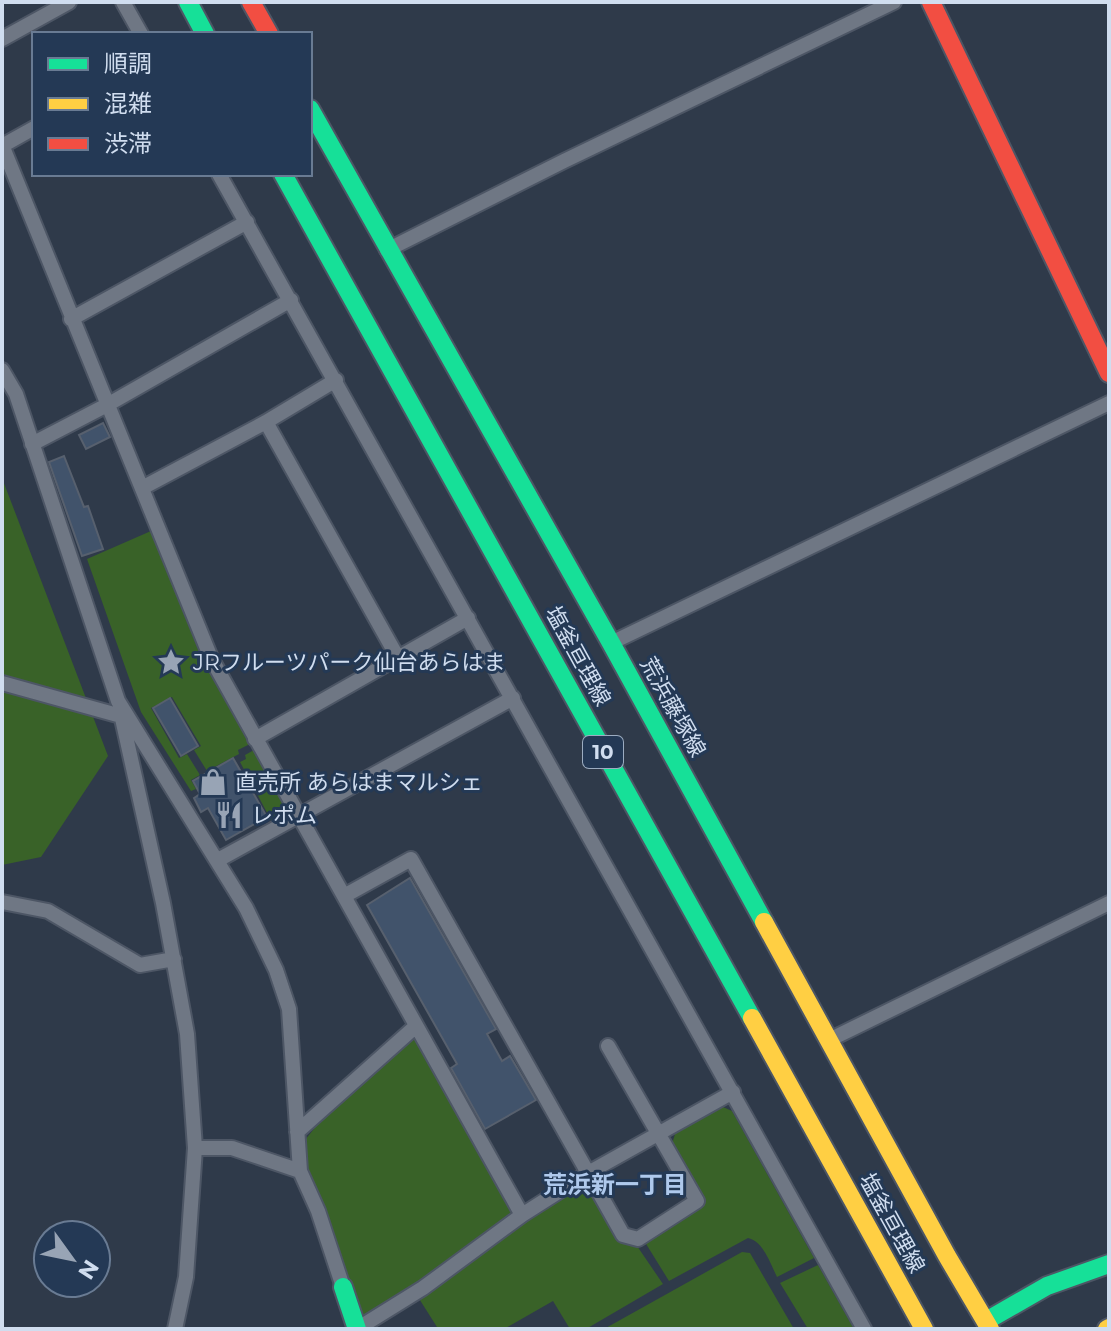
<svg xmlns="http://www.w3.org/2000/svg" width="1111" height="1331" viewBox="0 0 1111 1331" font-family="Montserrat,'Noto Sans JP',sans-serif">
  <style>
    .green { fill: #396228 }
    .building { fill: #41536b; stroke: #57606e; stroke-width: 2 }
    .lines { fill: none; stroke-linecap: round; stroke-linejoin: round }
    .street-casing { stroke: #4d5665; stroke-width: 18 }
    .fast-casing { stroke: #4d5665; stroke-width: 22 }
    .slow-casing { stroke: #4d5665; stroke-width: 22 }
    .jam-casing { stroke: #4d5665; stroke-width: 22 }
    .street { stroke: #6f7784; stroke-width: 14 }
    .fast { stroke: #16e098; stroke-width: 18 }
    .slow { stroke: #ffcf43; stroke-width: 18 }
    .jam { stroke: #f24e42; stroke-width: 18 }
    .labels { text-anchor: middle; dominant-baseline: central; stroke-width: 6; stroke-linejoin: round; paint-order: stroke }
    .shield { fill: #243955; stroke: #9cacc1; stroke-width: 2 }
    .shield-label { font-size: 20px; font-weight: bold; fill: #d0ddef }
    .street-label { font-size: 22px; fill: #d0ddef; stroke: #243955 }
    .poi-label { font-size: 22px; fill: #d0ddef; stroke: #243955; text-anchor: start }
    .neighbourhood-label { font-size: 24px; font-weight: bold; fill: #afc9ec; stroke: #243955 }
  </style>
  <rect width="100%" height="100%" fill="#2f3a4a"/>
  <!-- green -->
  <path class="green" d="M2,478l106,278 -67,101 -39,8z
    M151,531l52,131 47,82 -12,6 1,4 -32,17 -13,-21 7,-4 -29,-49 -21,11 28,50 8,-4 13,21 -9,5 5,9 -5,2 -50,-79 -54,-153z
    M254,750l29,53 -1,13 -10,6 -32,-60 6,-3 -1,-4z
    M410,1036l11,2 94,170 -2,9 -145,100h-7l-53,-140 -3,-37 20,-25z
    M723,1107l9,4 82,147 -37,19c-7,-14 -14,-36 -29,-39l-79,43 -26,-42 62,-36 -33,-59 3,-10z
    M581,1186l11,2 43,55 28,41 -77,45h-16l-17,-28 -49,28h-69l2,-2 -19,-30 107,-76z
    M742,1252l8,1 44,76h-190z
    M818,1265l36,64h-46l-28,-46z"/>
  <!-- building -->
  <path class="building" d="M103,423l7,14 -24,12 -7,-14z
    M64,456l20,51 4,-1 15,43 -21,7 -33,-94z
    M170,698l28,48 -17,10 -28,-48z
    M233,758l34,59 -41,23 -18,-32 -7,4 -7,-14 6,-4 -7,-13z
    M410,878l86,151 -9,5 15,27 8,-5 26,44 -51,29 -34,-61 6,-4 -90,-159z"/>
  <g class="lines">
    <!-- street casing -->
    <g class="street-casing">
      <path id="street" d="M123,2l18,32
        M2,39l67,-37
        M2,145l209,513 311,557
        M2,146l32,-18
        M219,174l645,1155
        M387,250l177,-89 330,-159
        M71,319l176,-97
        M2,370l14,24 102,307 128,207 30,62 13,39 11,162 18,40 25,76
        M266,422l132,236
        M32,444l75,-39 184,-105
        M142,488l124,-66 70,-42
        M611,643l498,-240
        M2,683l119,33
        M121,714l42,189 24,131 8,114 -9,129 -11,52
        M255,739l213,-121
        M218,860l295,-162
        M344,896l67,-37 212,376 15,4 59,-38 -89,-155
        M2,902l46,9 92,54 34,-6
        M829,1040l280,-137
        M297,1132l119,-106
        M195,1148h37l68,23
        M357,1329l66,-41 99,-73 66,-42 145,-81"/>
    </g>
    <!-- fast casing -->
    <g class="fast-casing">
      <path id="fast" d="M188,2l17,32
        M310,109l301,534 153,279
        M283,174l469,844
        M343,1287l14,42
        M986,1321l61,-35 62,-22"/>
    </g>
    <!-- slow casing -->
    <g class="slow-casing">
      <path id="slow" d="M764,922l183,334 43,73
        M752,1018l172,311
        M1107,1329l2,-1"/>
    </g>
    <!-- jam casing -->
    <g class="jam-casing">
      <path id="jam" d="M251,2l18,32
        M931,2l178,371"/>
    </g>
    <!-- street -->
    <use href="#street" class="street"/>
    <!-- fast -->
    <use href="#fast" class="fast"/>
    <!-- slow -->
    <use href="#slow" class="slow"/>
    <!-- jam -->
    <use href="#jam" class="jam"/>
  </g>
  <!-- icons -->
  <defs>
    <g id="sight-bare" transform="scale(2.16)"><path d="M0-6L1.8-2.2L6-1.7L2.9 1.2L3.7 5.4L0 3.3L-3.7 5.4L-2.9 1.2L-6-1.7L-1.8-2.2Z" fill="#98a4b5" stroke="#243955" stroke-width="2.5" paint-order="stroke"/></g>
    <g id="shop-bare" transform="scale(2.16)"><path d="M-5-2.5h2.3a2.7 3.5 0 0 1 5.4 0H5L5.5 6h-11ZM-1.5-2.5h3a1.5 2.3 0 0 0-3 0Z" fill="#98a4b5" stroke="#243955" stroke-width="2.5" paint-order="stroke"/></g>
    <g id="restaurant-bare" transform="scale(2.16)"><path d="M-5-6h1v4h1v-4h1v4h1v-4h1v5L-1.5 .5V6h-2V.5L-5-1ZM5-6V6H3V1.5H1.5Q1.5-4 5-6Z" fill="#98a4b5" stroke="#243955" stroke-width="2.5" paint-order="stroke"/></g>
  </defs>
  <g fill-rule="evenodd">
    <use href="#sight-bare" x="171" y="662"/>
    <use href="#shop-bare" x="213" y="782"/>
    <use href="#restaurant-bare" x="229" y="815"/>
  </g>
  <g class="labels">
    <!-- shield labels -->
    <rect class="shield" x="583" y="736" width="40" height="32" rx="6"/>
    <g class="shield-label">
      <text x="603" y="752">10</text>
    </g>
    <!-- street labels -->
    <g class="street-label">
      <text transform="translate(578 656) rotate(61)">塩釜亘理線</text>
      <text transform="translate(673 707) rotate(61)">荒浜藤塚線</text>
      <text transform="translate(892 1223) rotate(61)">塩釜亘理線</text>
    </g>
    <!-- poi labels -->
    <g class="poi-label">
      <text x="193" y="662">JRフルーツパーク仙台あらはま</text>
      <text x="235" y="782">直売所 あらはまマルシェ</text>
      <text x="251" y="815">レポム</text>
    </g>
    <!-- neighbourhood labels -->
    <g class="neighbourhood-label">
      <text x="615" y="1184">荒浜新一丁目</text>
    </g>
  </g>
  <!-- border -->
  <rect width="1111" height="1331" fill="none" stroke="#d0ddef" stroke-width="8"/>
  <!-- legend -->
  <rect x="32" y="32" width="280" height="144" fill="#243955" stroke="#697b93" stroke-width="2"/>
  <rect x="48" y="58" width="40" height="12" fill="#16e098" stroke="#697b93" stroke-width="2"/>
  <text x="104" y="72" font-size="24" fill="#d0ddef">順調</text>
  <rect x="48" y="98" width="40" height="12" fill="#ffcf43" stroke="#697b93" stroke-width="2"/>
  <text x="104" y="112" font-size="24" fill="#d0ddef">混雑</text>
  <rect x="48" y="138" width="40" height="12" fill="#f24e42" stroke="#697b93" stroke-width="2"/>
  <text x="104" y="152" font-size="24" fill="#d0ddef">渋滞</text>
  <!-- north arrow -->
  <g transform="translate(72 1259) rotate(123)"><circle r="38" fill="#243955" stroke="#697b93" stroke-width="2"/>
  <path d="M0-6L14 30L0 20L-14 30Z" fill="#98a4b5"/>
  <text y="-12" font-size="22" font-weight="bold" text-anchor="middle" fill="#d0ddef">N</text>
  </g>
</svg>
